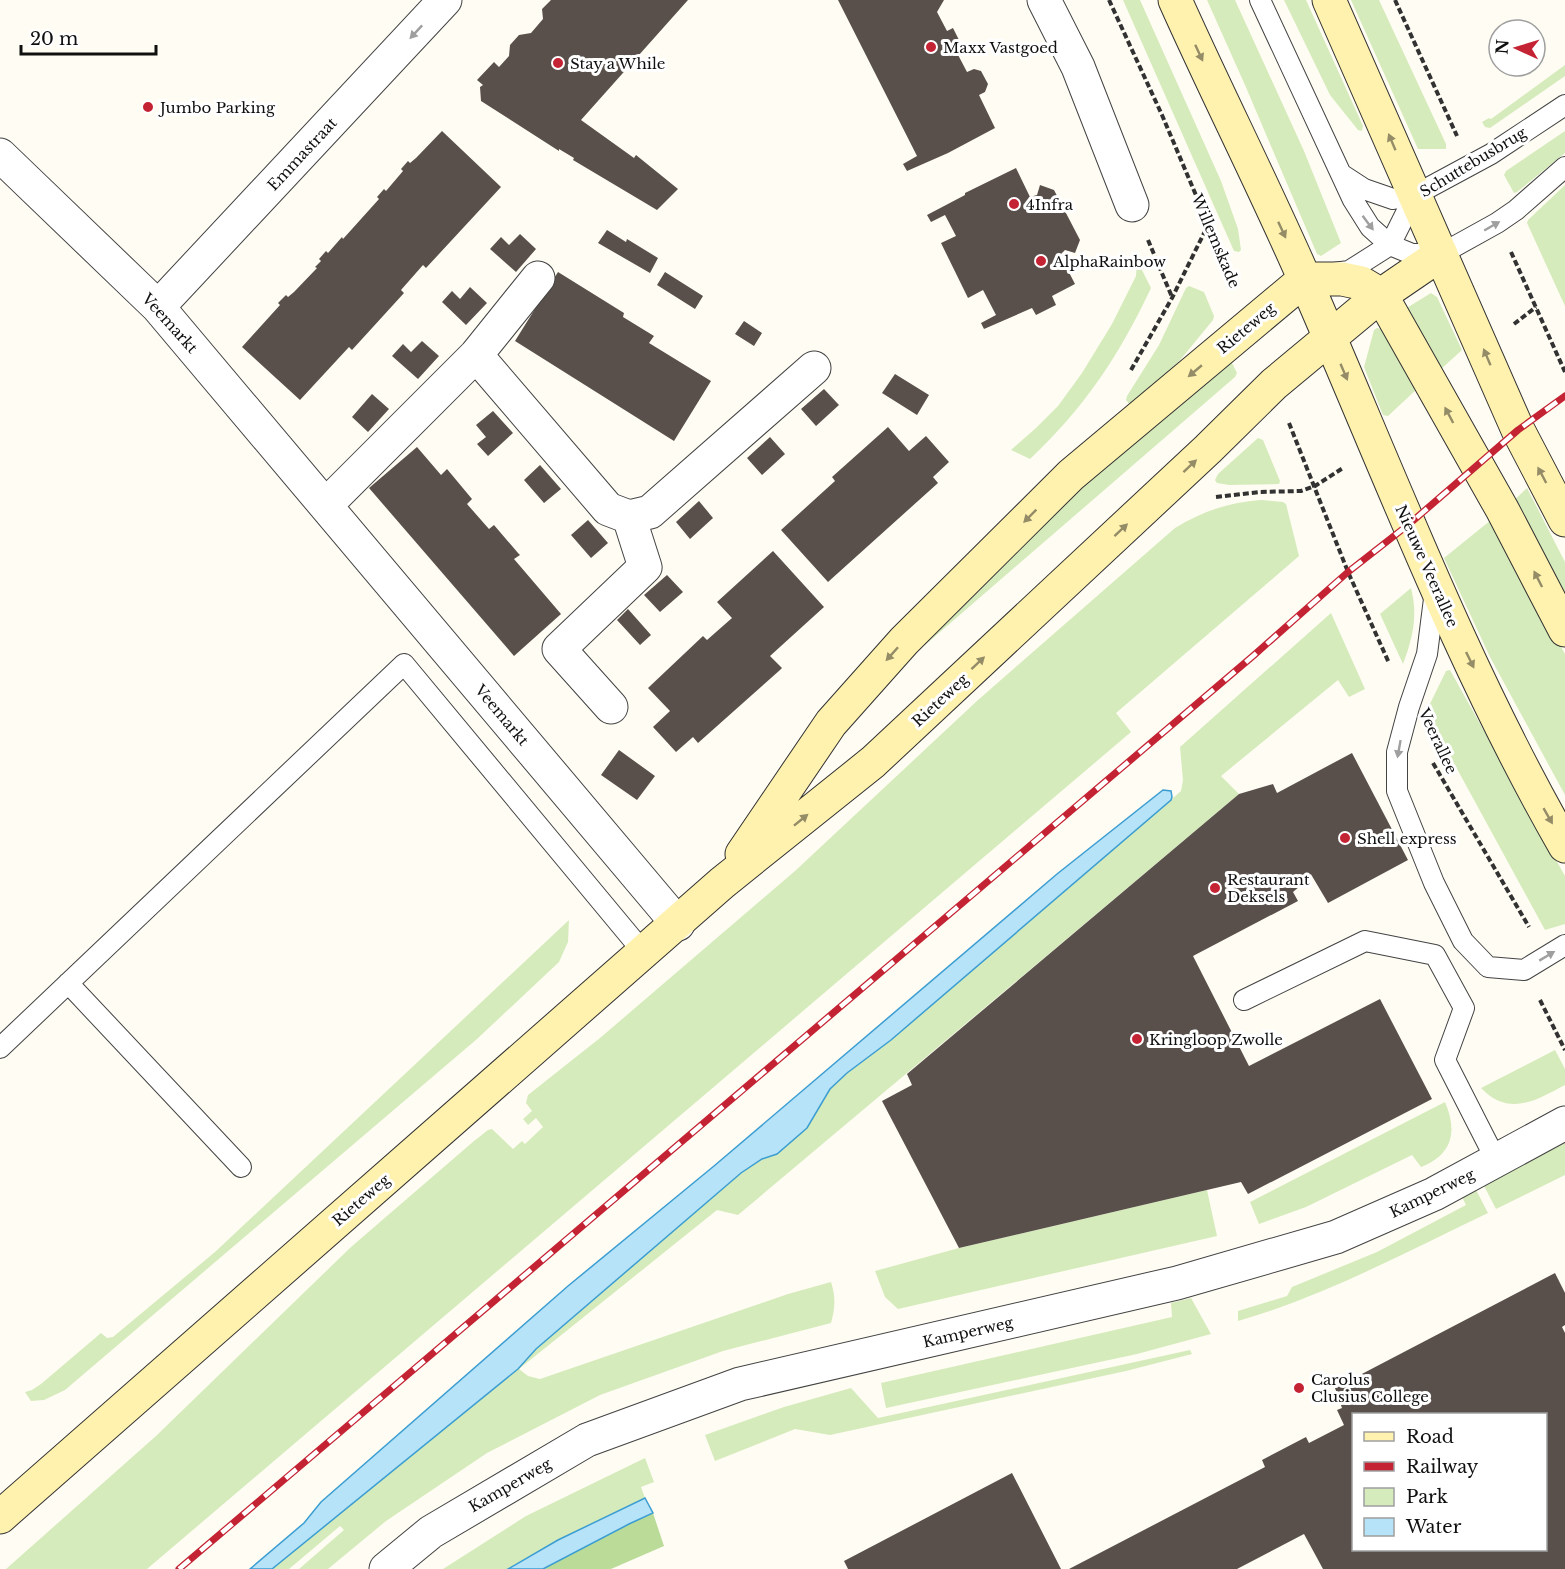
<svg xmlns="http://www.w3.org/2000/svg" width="1565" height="1569" viewBox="0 0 1565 1569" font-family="'Libre Baskerville',serif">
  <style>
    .green { fill: #d6ebbb }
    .forest { fill: #bbdc99 }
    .water { fill: #b6e3f8; stroke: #3b9dd1; stroke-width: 1.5 }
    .building { fill: #59504c; fill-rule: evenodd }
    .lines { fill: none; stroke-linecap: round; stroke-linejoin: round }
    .service-casing { stroke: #434343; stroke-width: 22 }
    .minor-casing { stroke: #434343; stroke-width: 35 }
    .secondary-casing { stroke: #323232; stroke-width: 35 }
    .path { stroke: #323232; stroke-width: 4; stroke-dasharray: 6 3; stroke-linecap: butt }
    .service { stroke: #fff; stroke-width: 20 }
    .minor { stroke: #fff; stroke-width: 33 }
    .secondary { stroke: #fff1ae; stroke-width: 33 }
    .rail-casing { stroke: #c42334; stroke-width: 7 }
    .rail { stroke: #fff; stroke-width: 4.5; stroke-dasharray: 14; stroke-linecap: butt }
    .oneway { fill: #9f9f9f }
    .oneway2 { fill: #938c67 }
    .poi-dot { fill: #c42334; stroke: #fff; stroke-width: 2 }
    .labels { text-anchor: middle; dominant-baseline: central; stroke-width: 6; stroke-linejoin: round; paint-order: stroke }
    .poi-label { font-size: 15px; fill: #101010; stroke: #fff; text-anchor: start }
    .street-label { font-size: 15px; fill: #101010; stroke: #fff }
  </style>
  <rect width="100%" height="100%" fill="#fffcf3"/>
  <!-- green -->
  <path class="green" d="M1123,0h17l81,181 17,48 3,21 -2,2 -5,-1z
    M1207,0h28l69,151 37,92 -20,13 -4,-2 -72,-169z
    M1284,0h22l57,126 -1,5 -4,-1 -28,-35z
    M1351,0h28l67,144v5h-28z
    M1565,65v11l-75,52 -5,-1 -3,-5 7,-4 2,1z
    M1565,131v22l-48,39 -3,1 -10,-18 2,-4z
    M1565,185v121l-38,-83 1,-3z
    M1137,260l14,28c-32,68 -66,119 -121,171l-19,-9 25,-22 22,-22 24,-33 30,-49 24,-48z
    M1189,286l15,6 10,24 -1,4 -32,39 -43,45 -8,1 -4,-5 1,-4 32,-51 27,-57z
    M1431,293l6,4 25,53 -22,20 -35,-61z
    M1377,328l6,1 34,60 -29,27 -5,-1 -19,-48 10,-37z
    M1231,361l6,12 -2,4 -310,268 -7,-8 122,-117z
    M1258,438l5,2 17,41 -1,3 -50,1 -12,-2 -2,-3 3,-6z
    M1527,488l38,74v42l-55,-100z
    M1262,500l21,2 3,2 13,52 -183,157 15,19 -984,837h-141l150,-133 195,-189 123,-106 14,-11 4,-1 21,20 9,-8 3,3 18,-17 -7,-9 -8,7 -5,-6 9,-8 -6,-8 2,-8 72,-57 195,-167 183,-171 197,-172c28,-17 55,-26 87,-28z
    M1491,520l74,134v141l-75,-138 -46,-99z
    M1411,588c7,27 2,50 -8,76l-23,-50z
    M1331,613l34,76 -16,8 -11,-17 -117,96 18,18 -501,421 -21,-5 -198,159 9,7 12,3 248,-85 43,-12c5,15 4,27 0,41l-108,28 -123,44 -113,58 -101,68 -58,48h-29l45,-39 -4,-4 -51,43h-17l246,-200 18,-20 205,-176 21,-14 15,-5 30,-26 23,-39 17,-16 44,-33 290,-249 2,-11 -3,-33z
    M1450,670l115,206v48l-20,6 -119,-218 20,-41z
    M569,920l-1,22 -9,20 -82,77 -412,351 -21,10 -13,1 -6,-9 7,-2 9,-6 60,-51 6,5 6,-1 102,-85z
    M1555,1050l10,19v16c-30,16 -56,32 -84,3z
    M1445,1102c13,30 7,53 -24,65l-9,-12 -106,52 -47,17 -9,-22z
    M1565,1142v33l-69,34 -15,-29z
    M1473,1184l15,29c-82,39 -163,83 -250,108v-10l49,-15 5,-9 85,-35 89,-47 -7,-14z
    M1207,1190l10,46 -319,73 -13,-12 -10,-26 84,-23z
    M1191,1298l20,36 -74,20 -251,54 -5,-25 291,-66 -1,-14z
    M1190,1350l2,4 -66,17 -296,64 -35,-6 -80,32 -10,-26 79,-28 67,-19 27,30z
    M645,1458l9,24 -13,5 4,11 -87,42 -50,29h-65l83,-53z"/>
  <!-- forest -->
  <path class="forest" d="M653,1513l11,33 -53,23h-68l86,-45z"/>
  <!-- water -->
  <path class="water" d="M1163,790l8,1 1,6 -1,3 -280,240 -44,33 -17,16 -23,39 -30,26 -15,5 -21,14 -205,176 -18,20 -246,200h-22l54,-46 17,-21 247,-216 146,-120 343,-292z
    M645,1498l8,15 -24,11 -86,45h-35l50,-29z"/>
  <!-- building -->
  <path class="building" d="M551,0h137l-107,120 53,38 2,-3 42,34 -21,21 -84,-50 1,-2 -15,-9v2l-78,-50 -1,-14 3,-2 -6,-5 17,-18 5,5 10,-11 1,-11 9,-10 12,-2 12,-14 -1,-10z
    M838,0h106l-7,12 10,19 6,-3 10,20 -7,3 11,21 7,-3 7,2 7,13 -3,8 -6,3 16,33 -47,25 -41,18 -4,-7 14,-8z
    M442,131l59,56 -75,81 -3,-3 -22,25 3,3 -52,57 -3,-3 -49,53 -58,-53 38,-42 -2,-2 8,-8 2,2 6,-5 23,-24 -2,-1 6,-6 -2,-2 7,-8 2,2 14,-16 1,2 36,-40 -2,-2 7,-8 2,2 17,-20 -2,-2 7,-8 2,2 6,-5z
    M1016,168l14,29 7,-2 3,-10 14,5 26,50 -5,13 -10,-3 -5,5 15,29 -23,12 4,9 -20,10 -4,-7 -48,21 -3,-6 15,-8 -13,-25 -15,8 -27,-55 15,-7 -11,-21 -14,7 -4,-7 38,-20v-2z
    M607,230l19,12 1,-3 31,19 -8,15 -52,-30z
    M520,234l16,15 -20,23 -26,-23 11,-12 8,8z
    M558,272l66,41 -1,4 31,19 -5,7 62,38 -37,60 -159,-100z
    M665,272l38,24 -8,13 -38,-24z
    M470,287l17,16 -21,22 -24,-23 10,-11 8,8z
    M744,321l18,12 -8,13 -19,-12z
    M422,341l17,15 -21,23 -26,-23 11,-12 8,8z
    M895,374l34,21 -12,20 -35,-22z
    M824,389l15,16 -23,21 -15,-17z
    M372,394l17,15 -21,23 -16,-15z
    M493,411l20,22 -25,23 -11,-12 9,-7 -10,-12z
    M888,427l21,24 17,-15 23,26 -16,15 5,6 -110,99 -47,-52 54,-49 -3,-4z
    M770,437l15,17 -23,21 -15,-17z
    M417,447l24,28 6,-6 25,30 -5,5 22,25 5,-4 24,28 2,2 -6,4 47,55 -47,42 -145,-168z
    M540,465l21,24 -17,14 -20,-23z
    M699,501l14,17 -23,21 -14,-17z
    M588,520l20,23 -17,15 -20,-23z
    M773,551l51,56 -54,49 12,12 -2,2 -82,73 -5,-6 -17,15 -23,-25 17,-16 -22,-23 55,-52 4,4 25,-22 -15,-16z
    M667,575l16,17 -23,20 -16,-17z
    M628,609l23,26 -11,10 -23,-25z
    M619,750l36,26 -18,24 -36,-25z
    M1352,753l56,107 -80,43 -16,-27 -19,16 5,9 -105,55 56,110 131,-67 52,100 -184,95 -7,-12 -282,66 -77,-147 30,-16 -5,-11 332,-280 34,-10 4,9z
    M1555,1273l10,20v32l-3,2 3,6v236h-242l-19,-35 -67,35h-168l196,-102 -3,-7 44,-23 3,6 35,-18 -7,-15 5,-2 -7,-20zM1353,1414h193v136h-193z
    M1012,1473l49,96h-213l-4,-8z"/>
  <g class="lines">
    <!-- service casing -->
    <g class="service-casing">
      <path id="service" d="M1260,0l93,200 17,27 20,18 22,9h29l56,-31 19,-13 49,-43
        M1341,174l23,15 29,10 22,-4
        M1334,273l15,-2 41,-26 25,-50 76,-41 74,-49
        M1435,591l-8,63 -18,53 -12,45v39l37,92 29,58 25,26 36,3 41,-25
        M68,983l173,184
        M1244,1000l121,-59 70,14 29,53 -19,52 51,100
        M0,1048l404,-384 240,289"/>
    </g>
    <!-- minor casing -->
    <g class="minor-casing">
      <path id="minor" d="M1044,0l34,67 54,138
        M0,155l158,152 520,617
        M158,307l287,-307
        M476,355l132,154 21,8 21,-5 164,-144
        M326,505l150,-150 62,-77
        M611,707l-52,-58 86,-82 -16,-50
        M386,1569l45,-37 156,-92 153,-56 437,-101 159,-46 98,-43 131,-71"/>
    </g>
    <!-- secondary casing -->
    <g class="secondary-casing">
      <path id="secondary" d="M1175,0c42,94 89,186 130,280 83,190 156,385 260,566
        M1329,0l189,430 47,90
        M1381,295l121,214 63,121
        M742,854l89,-131 73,-82 167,-166 234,-196h37l19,4 20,12
        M0,1517l722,-634 151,-121 335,-313 66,-65 107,-89 60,-41"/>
    </g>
    <!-- path -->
    <path class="path" d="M1109,0l53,115 72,170
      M1395,0l62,136
      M1148,240l24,57
      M1511,252l54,120
      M1514,324l22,-17
      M1131,370l41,-72 37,-75
      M1289,423l59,149 41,91
      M1216,497l44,-5 41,-1 14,-5 28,-18
      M1433,763l96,164
      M1540,1000l25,50"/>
    <!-- service -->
    <use href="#service" class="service"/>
    <!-- minor -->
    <use href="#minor" class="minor"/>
    <!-- secondary -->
    <use href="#secondary" class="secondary"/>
    <!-- rail casing -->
    <g class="rail-casing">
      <path id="rail" d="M179,1569l1074,-913 95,-84 60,-47 110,-95 47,-34"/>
    </g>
    <!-- rail -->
    <use href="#rail" class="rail"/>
  </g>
  <!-- one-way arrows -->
  <defs><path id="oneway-solid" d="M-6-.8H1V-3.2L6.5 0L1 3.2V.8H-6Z" transform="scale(1.5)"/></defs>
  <g class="oneway">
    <use href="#oneway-solid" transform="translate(416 32) rotate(133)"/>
    <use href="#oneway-solid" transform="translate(1368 223) rotate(53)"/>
    <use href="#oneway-solid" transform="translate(1492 226) rotate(-30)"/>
    <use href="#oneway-solid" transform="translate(1399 749) rotate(100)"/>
    <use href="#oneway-solid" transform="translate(1547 956) rotate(-31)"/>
  </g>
  <g class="oneway2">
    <use href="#oneway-solid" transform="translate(1199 53) rotate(65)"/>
    <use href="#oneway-solid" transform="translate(1392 142) rotate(-113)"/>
    <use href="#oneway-solid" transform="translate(1282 230) rotate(65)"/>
    <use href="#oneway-solid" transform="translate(1487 357) rotate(-113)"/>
    <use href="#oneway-solid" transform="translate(1195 371) rotate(140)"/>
    <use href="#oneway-solid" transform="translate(1344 372) rotate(67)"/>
    <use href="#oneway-solid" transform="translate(1449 415) rotate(-118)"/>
    <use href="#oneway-solid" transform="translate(1190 466) rotate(-43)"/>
    <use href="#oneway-solid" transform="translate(1542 475) rotate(-118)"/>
    <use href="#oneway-solid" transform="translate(1030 516) rotate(135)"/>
    <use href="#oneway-solid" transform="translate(1121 530) rotate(-43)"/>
    <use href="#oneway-solid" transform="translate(1538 579) rotate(-117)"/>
    <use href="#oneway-solid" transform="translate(892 654) rotate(132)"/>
    <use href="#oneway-solid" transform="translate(1470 660) rotate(64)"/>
    <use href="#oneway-solid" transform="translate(978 663) rotate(-43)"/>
    <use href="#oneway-solid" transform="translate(1548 816) rotate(60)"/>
    <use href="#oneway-solid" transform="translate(801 820) rotate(-39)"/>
  </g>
  <!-- markers -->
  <g class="poi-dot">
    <circle cx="931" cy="47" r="6"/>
    <circle cx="558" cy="63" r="6"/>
    <circle cx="148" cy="107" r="6"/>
    <circle cx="1014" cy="204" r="6"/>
    <circle cx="1041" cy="261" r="6"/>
    <circle cx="1345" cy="838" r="6"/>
    <circle cx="1215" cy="888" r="6"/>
    <circle cx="1137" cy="1039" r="6"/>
    <circle cx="1299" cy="1388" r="6"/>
  </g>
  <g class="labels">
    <!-- poi labels -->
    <g class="poi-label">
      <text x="943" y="47">Maxx Vastgoed</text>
      <text x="570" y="63">Stay a While</text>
      <text x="160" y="107">Jumbo Parking</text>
      <text x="1026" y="204">4Infra</text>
      <text x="1053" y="261">AlphaRainbow</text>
      <text x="1357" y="838">Shell express</text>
      <text x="1227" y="879">Restaurant<tspan x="1227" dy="17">Deksels</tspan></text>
      <text x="1149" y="1039">Kringloop Zwolle</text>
      <text x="1311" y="1379">Carolus<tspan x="1311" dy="17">Clusius College</tspan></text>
    </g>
    <!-- street labels -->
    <g class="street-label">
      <text transform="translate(302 154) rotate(-47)">Emmastraat</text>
      <text transform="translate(1473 162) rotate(-31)">Schuttebusbrug</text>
      <text transform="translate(1216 241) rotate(67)">Willemskade</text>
      <text transform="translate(170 323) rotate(48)">Veemarkt</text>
      <text transform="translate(1246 328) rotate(-40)">Rieteweg</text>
      <text transform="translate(1427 566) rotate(66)">Nieuwe Veerallee</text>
      <text transform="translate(940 700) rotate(-43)">Rieteweg</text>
      <text transform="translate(502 715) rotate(50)">Veemarkt</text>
      <text transform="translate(1438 741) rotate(65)">Veerallee</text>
      <text transform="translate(1432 1193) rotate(-26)">Kamperweg</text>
      <text transform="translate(361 1200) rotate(-41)">Rieteweg</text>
      <text transform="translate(968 1332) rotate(-13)">Kamperweg</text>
      <text transform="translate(510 1485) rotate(-30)">Kamperweg</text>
    </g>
  </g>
  <!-- legend -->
  <rect x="1352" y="1413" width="195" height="138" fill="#ffffff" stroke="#9f9f9f" stroke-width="1.5"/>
  <rect x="1364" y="1432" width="30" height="9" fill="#fff1ae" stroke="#9f9f9f" stroke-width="1.5"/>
  <text x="1406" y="1443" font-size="18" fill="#101010">Road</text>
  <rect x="1364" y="1462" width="30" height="9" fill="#c42334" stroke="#9f9f9f" stroke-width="1.5"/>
  <text x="1406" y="1473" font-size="18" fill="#101010">Railway</text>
  <rect x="1364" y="1488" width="30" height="18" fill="#d6ebbb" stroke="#9f9f9f" stroke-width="1.5"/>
  <text x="1406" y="1503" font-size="18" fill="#101010">Park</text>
  <rect x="1364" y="1518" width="30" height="18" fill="#b6e3f8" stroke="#9f9f9f" stroke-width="1.5"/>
  <text x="1406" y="1533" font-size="18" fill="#101010">Water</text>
  <!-- north arrow -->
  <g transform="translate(1517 48) rotate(274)"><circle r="28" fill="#ffffff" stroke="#9f9f9f" stroke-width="1.5"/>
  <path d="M0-4.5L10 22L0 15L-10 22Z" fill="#c42334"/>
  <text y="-9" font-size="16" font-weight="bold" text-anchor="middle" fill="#101010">N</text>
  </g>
  <!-- scale -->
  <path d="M21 45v9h135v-9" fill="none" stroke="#101010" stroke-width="3"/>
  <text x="30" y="45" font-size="18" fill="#101010" stroke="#ffffff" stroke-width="4.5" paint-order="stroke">20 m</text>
</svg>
